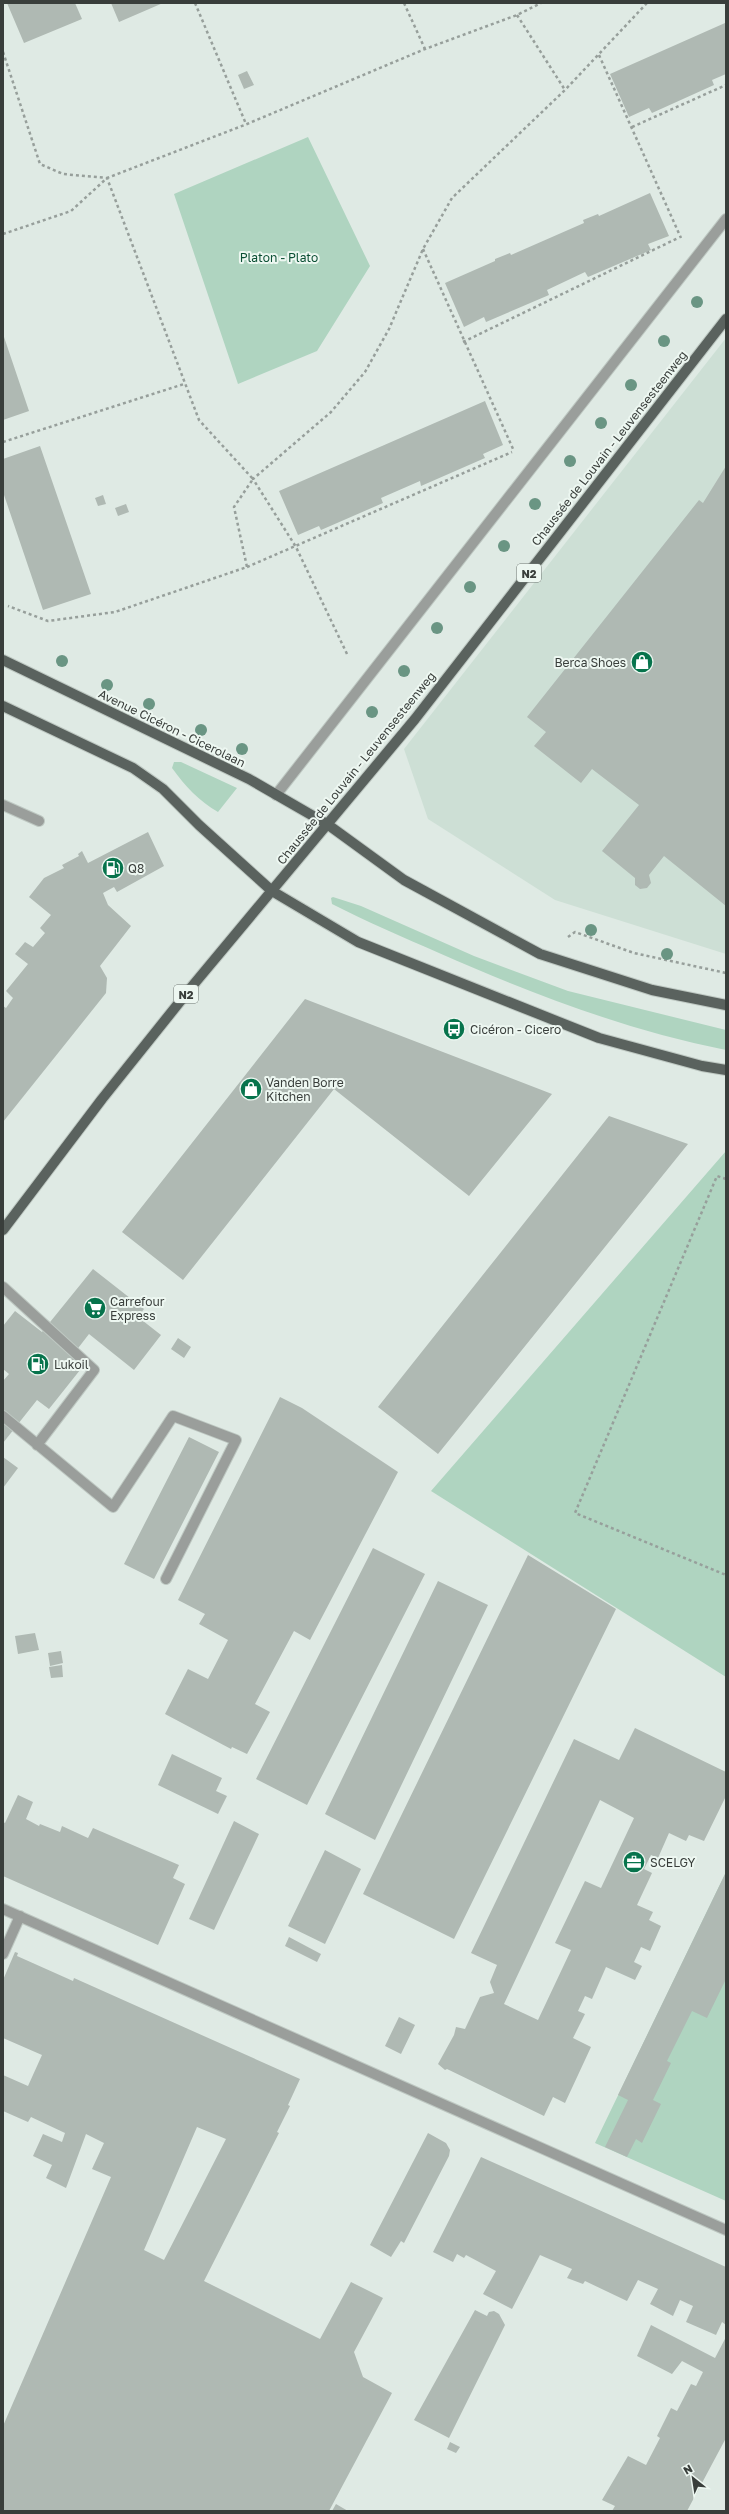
<svg xmlns="http://www.w3.org/2000/svg" width="729" height="2514" viewBox="0 0 729 2514" font-family="'Golos Text',sans-serif">
  <style>
    .built { fill: #cddfd5 }
    .green { fill: #afd4c0 }
    .building { fill: #afb9b3; fill-rule: evenodd }
    .lines { fill: none; stroke-linecap: round; stroke-linejoin: round }
    .minor-casing { stroke: #bec8c2; stroke-width: 12 }
    .major-casing { stroke: #bec8c2; stroke-width: 12 }
    .path { stroke: #979f9b; stroke-width: 2.5; stroke-dasharray: 3 3; stroke-linecap: butt }
    .minor { stroke: #9a9e9b; stroke-width: 10 }
    .major { stroke: #5a625e; stroke-width: 10 }
    .tree { fill: #6a9583 }
    .labels { text-anchor: middle; dominant-baseline: central; stroke-width: 4; stroke-linejoin: round; paint-order: stroke }
    .shield { fill: #edf7f1; stroke: #6f7672; stroke-width: 1 }
    .shield-label { font-size: 11px; font-weight: bold; fill: #393e3b }
    .park-label { font-size: 12px; fill: #0b4f34; stroke: #edf7f1 }
    .street-label { font-size: 12px; fill: #393e3b; stroke: #edf7f1 }
    .poi-label { font-size: 12px; fill: #393e3b; stroke: #edf7f1; text-anchor: start }
  </style>
  <rect width="100%" height="100%" fill="#dfeae4"/>
  <!-- built -->
  <path class="built" d="M726,338v616l-171,-54 -127,-81 -24,-70z"/>
  <!-- green -->
  <path class="green" d="M308,137l62,129 -53,85 -79,33 -64,-190z
    M174,762h7l56,26 -19,24c-19,-11 -33,-26 -46,-44z
    M333,897l28,9 113,50 94,35 158,39v20c-100,-20 -194,-56 -287,-97 -36,-16 -72,-31 -107,-49l-1,-6z
    M726,1151v526l-295,-186z
    M726,1872v329l-131,-58z"/>
  <!-- building -->
  <path class="building" d="M7,3h68l7,16 -58,24z
    M111,3h52l-44,19z
    M725,23l1,51 -14,6 2,5 -62,28 -3,-5 -20,9 -19,-43z
    M247,71l7,14 -10,4 -6,-14z
    M650,193l19,43 -21,8 3,6 -63,27 -3,-5 -38,18 2,5 -63,27 -2,-5 -20,10 -19,-44 50,-22v-2l15,-6 1,2 73,-32 -1,-3 15,-6 1,2z
    M3,334l26,77 -26,9z
    M485,401l18,44 -20,9 2,4 -64,28 -1,-5 -39,17 2,5 -62,27 -2,-4 -21,9 -19,-44z
    M40,446l51,148 -48,16 -40,-118v-33z
    M726,466v440l-62,-50 -15,19 2,8 -4,5 -7,1 -5,-4v-7l-33,-27 37,-46 -47,-36 -11,14 -47,-37 12,-14 -19,-15 172,-217 4,3z
    M103,495l3,9 -8,2 -3,-8z
    M126,504l3,8 -11,4 -3,-8z
    M148,832l16,34 -47,26 -3,-5 -11,6 5,12 23,21 -31,40 7,12 -1,15 -103,129v-116l3,2 7,-10 -7,-7 22,-27 -13,-10 10,-12 8,5 12,-14 -5,-5 11,-13 -22,-18 15,-19 20,-10 -2,-3 17,-9 -1,-2 4,-3 6,12z
    M305,999l247,95 -83,102 -135,-107 -151,191 -61,-48z
    M609,1116l79,28 -250,310 -60,-47z
    M93,1269l51,40 -6,8 23,18 -27,35 -45,-36 -17,22 12,9 -35,44 -12,-9 -34,43v-62l6,-7 -6,-5v-43l12,-15 27,21z
    M178,1338l13,9 -7,11 -13,-9z
    M280,1397l22,11 96,64 -88,168 -16,-9 -39,73 15,8 -23,42 -15,-7 -1,2 -66,-35 23,-45 20,10 20,-39 -29,-16 6,-10 -27,-14z
    M189,1437l30,15 -65,127 -30,-15z
    M3,1457l15,11 -15,20z
    M373,1548l52,26 -118,231 -51,-26z
    M528,1555l88,54 -162,330 -91,-45z
    M438,1581l50,24 -113,235 -50,-26z
    M35,1633l4,17 -21,4 -3,-18z
    M61,1651l2,12 -13,3 -2,-13z
    M62,1665l1,12 -12,1 -2,-11z
    M635,1728l91,44v24l-22,45 -15,-6 -3,6 -17,-8 -11,25 -7,-3 -7,14 8,4 -15,32 16,7 -4,8 12,6 -11,25 -9,-4 -7,15 8,4 -7,14 -29,-13 -14,32 -7,-3 -7,15 7,3 -12,24 18,9 -26,56 -12,-6 -9,19 -97,-47 -2,1 -7,-6 16,-29 2,-8 9,2 15,-32 14,-4 -4,-11 7,-17 -26,-12 103,-214 45,21zM600,1800l34,18 -33,70 -16,-7 -30,62 16,7 -33,70 -34,-16z
    M172,1754l50,24 -6,13 11,5 -9,18 -60,-29z
    M18,1795l15,7 -7,17 13,7 1,-2 20,8 2,-6 26,12 5,-10 86,37 -6,13 12,6 -27,61 -155,-69v-54l2,1z
    M234,1821l25,13 -45,96 -25,-11z
    M325,1850l36,19 -36,75 -37,-18z
    M726,1872v107l-19,39 -15,-7 -25,50 4,2 -18,37 8,4 -19,39 -6,-4 -9,18 -22,-10 23,-47 -10,-5z
    M289,1937l32,17 -4,8 -32,-16z
    M15,1952l3,1 -1,3 56,25 1,-3 226,101 -12,26 2,1 -13,26 2,1 -75,148 116,58 31,-57 32,16 -29,54 9,25 29,16 -63,118h-326v-85l108,-249 -19,-8 12,-26 -18,-9 -20,54 -20,-10 6,-13 -19,-9 10,-22 19,8 3,-9 -34,-16 -3,5 -25,-11v-36l25,11 14,-31 -39,-17v-58zM197,2127l29,12 -62,121 -20,-10z
    M399,2017l16,8 -14,29 -16,-8z
    M428,2133l18,10 4,7 -1,6 -45,87 -3,-2 -10,16 -21,-12z
    M481,2157l245,110v58l-4,-3 -6,13 -30,-13 7,-16 -13,-6 -7,16 -23,-12 8,-15 -20,-9 -11,21 -42,-20 -2,3 -16,-6 5,-9 -32,-14 -28,54 -29,-15 13,-23 -30,-16 -2,3 -7,-4 -4,8 -20,-10z
    M475,2310l12,6 2,-4 5,-1 5,3 6,11 -56,113 -35,-18z
    M651,2325l64,33 11,-21v101l-39,73h-75l3,-5 -13,-6 26,-44 18,9 14,-27 -3,-2 14,-28 6,3 14,-27 5,2 7,-14 -21,-11 -10,13 -35,-18z
    M450,2442l10,5 -4,6 -9,-4z
    M336,2504l12,7h-16z"/>
  <g class="lines">
    <!-- minor casing -->
    <g class="minor-casing">
      <path id="minor" d="M276,795l450,-576
        M3,805l36,16
        M3,1287l91,83 -57,75
        M3,1416l110,91 60,-91 63,24 -70,139
        M3,1909l723,321
        M3,1954l17,-38"/>
    </g>
    <!-- major casing -->
    <g class="major-casing">
      <path id="major" d="M3,660l246,119 78,45 77,56 136,74 112,36 74,15
        M3,706l130,62 30,21 36,36 73,66 86,51 241,96 103,28 24,4
        M3,1230l99,-131 92,-115 221,-265 311,-400"/>
    </g>
    <!-- path -->
    <path class="path" d="M195,3l51,121
      M404,3l21,46
      M517,15l48,75
      M3,52l37,112 23,10 44,4 92,242 54,59 -19,28 13,60 -132,45 -67,9 -40,-15
      M599,55l82,183
      M632,127l94,-42
      M3,234l68,-23 36,-33 140,-54 178,-75 92,-34 24,-12
      M423,249l91,202
      M463,342l215,-104
      M3,442l181,-58
      M247,567l265,-115
      M347,654l-51,-107 -43,-68 78,-67 34,-40 24,-43 34,-80 29,-51 113,-108 82,-87
      M568,937l7,-5 59,21 92,20
      M726,1179l-9,-3 -142,337 151,62"/>
    <!-- minor -->
    <use href="#minor" class="minor"/>
    <!-- major -->
    <use href="#major" class="major"/>
  </g>
  <!-- trees -->
  <g class="tree">
    <circle cx="697" cy="302" r="6"/>
    <circle cx="664" cy="341" r="6"/>
    <circle cx="631" cy="385" r="6"/>
    <circle cx="601" cy="423" r="6"/>
    <circle cx="570" cy="461" r="6"/>
    <circle cx="535" cy="504" r="6"/>
    <circle cx="504" cy="546" r="6"/>
    <circle cx="470" cy="587" r="6"/>
    <circle cx="437" cy="628" r="6"/>
    <circle cx="62" cy="661" r="6"/>
    <circle cx="404" cy="671" r="6"/>
    <circle cx="107" cy="685" r="6"/>
    <circle cx="149" cy="704" r="6"/>
    <circle cx="372" cy="712" r="6"/>
    <circle cx="201" cy="730" r="6"/>
    <circle cx="242" cy="749" r="6"/>
    <circle cx="591" cy="930" r="6"/>
    <circle cx="667" cy="954" r="6"/>
  </g>
  <!-- icons -->
  <defs>
    <g id="shop-disc" transform="scale(1.15)"><circle r="9.5" fill="#07734c" stroke="#edf7f1"/><path d="M-5-2.5h2.3a2.7 3.5 0 0 1 5.4 0H5L5.5 6h-11ZM-1.5-2.5h3a1.5 2.3 0 0 0-3 0Z" fill="#fff"/></g>
    <g id="fuel-disc" transform="scale(1.15)"><circle r="9.5" fill="#07734c" stroke="#edf7f1"/><path d="M-5.5-6h7V0h2V4h1.3V-2.5L3-4.5l.8-.8L6-3V5H2.5V1h-1V6h-7ZM-4.2-4.7v3.2H.2V-4.7Z" fill="#fff"/></g>
    <g id="bus-disc" transform="scale(1.15)"><circle r="9.5" fill="#07734c" stroke="#edf7f1"/><path d="M-5-6H5V4H4V6H2V4H-2V6H-4V4H-5ZM-3.5-4V0h7V-4ZM-3.5 1.2v1.5H-2V1.2ZM2 1.2v1.5H3.5V1.2Z" fill="#fff"/></g>
    <g id="supermarket-disc" transform="scale(1.15)"><circle r="9.5" fill="#07734c" stroke="#edf7f1"/><path d="M-6-5.5h2.5l.6 2H6L4.5 2H-2.5L-4.4-4H-6ZM-1.5 3.2a1.3 1.3 0 1 0 .1 0ZM3 3.2a1.3 1.3 0 1 0 .1 0Z" fill="#fff"/></g>
    <g id="office-disc" transform="scale(1.15)"><circle r="9.5" fill="#07734c" stroke="#edf7f1"/><path d="M-6-3h4V-5.5h4V-3h4V5H-6ZM-1-4.5V-3h2v-1.5ZM-6 0V1H6V0Z" fill="#fff"/></g>
  </defs>
  <g fill-rule="evenodd">
    <use href="#shop-disc" x="642" y="662"/>
    <use href="#fuel-disc" x="113" y="868"/>
    <use href="#bus-disc" x="454" y="1029"/>
    <use href="#shop-disc" x="251" y="1089"/>
    <use href="#supermarket-disc" x="95" y="1308"/>
    <use href="#fuel-disc" x="38" y="1364"/>
    <use href="#office-disc" x="634" y="1862"/>
  </g>
  <g class="labels">
    <!-- shield labels -->
    <g class="shield">
      <rect x="517" y="564" width="24" height="18" rx="3"/>
      <rect x="174" y="985" width="24" height="18" rx="3"/>
    </g>
    <g class="shield-label">
      <text x="529" y="573">N2</text>
      <text x="186" y="994">N2</text>
    </g>
    <!-- park labels -->
    <g class="park-label">
      <text x="279" y="257">Platon - Plato</text>
    </g>
    <!-- street labels -->
    <g class="street-label">
      <text transform="translate(609 448) rotate(-52)">Chaussée de Louvain - Leuvensesteenweg</text>
      <text transform="translate(172 728) rotate(26)">Avenue Cicéron - Cicerolaan</text>
      <text transform="translate(356 768) rotate(-51)">Chaussée de Louvain - Leuvensesteenweg</text>
    </g>
    <!-- poi labels -->
    <g class="poi-label">
      <text x="626" y="662" text-anchor="end">Berca Shoes</text>
      <text x="128" y="868">Q8</text>
      <text x="470" y="1029">Cicéron - Cicero</text>
      <text x="266" y="1082">Vanden Borre<tspan x="266" dy="14">Kitchen</tspan></text>
      <text x="110" y="1301">Carrefour<tspan x="110" dy="14">Express</tspan></text>
      <text x="54" y="1364">Lukoil</text>
      <text x="650" y="1862">SCELGY</text>
    </g>
  </g>
  <!-- border -->
  <rect width="729" height="2514" fill="none" stroke="#393e3b" stroke-width="8"/>
  <!-- north arrow -->
  <g transform="translate(693 2478) rotate(330)" stroke="#edf7f1" stroke-width="3" paint-order="stroke">
  <path d="M0-3L7 15L0 10L-7 15Z" fill="#393e3b"/>
  <text y="-6" font-size="11" font-weight="bold" text-anchor="middle" fill="#393e3b">N</text>
  </g>
</svg>
